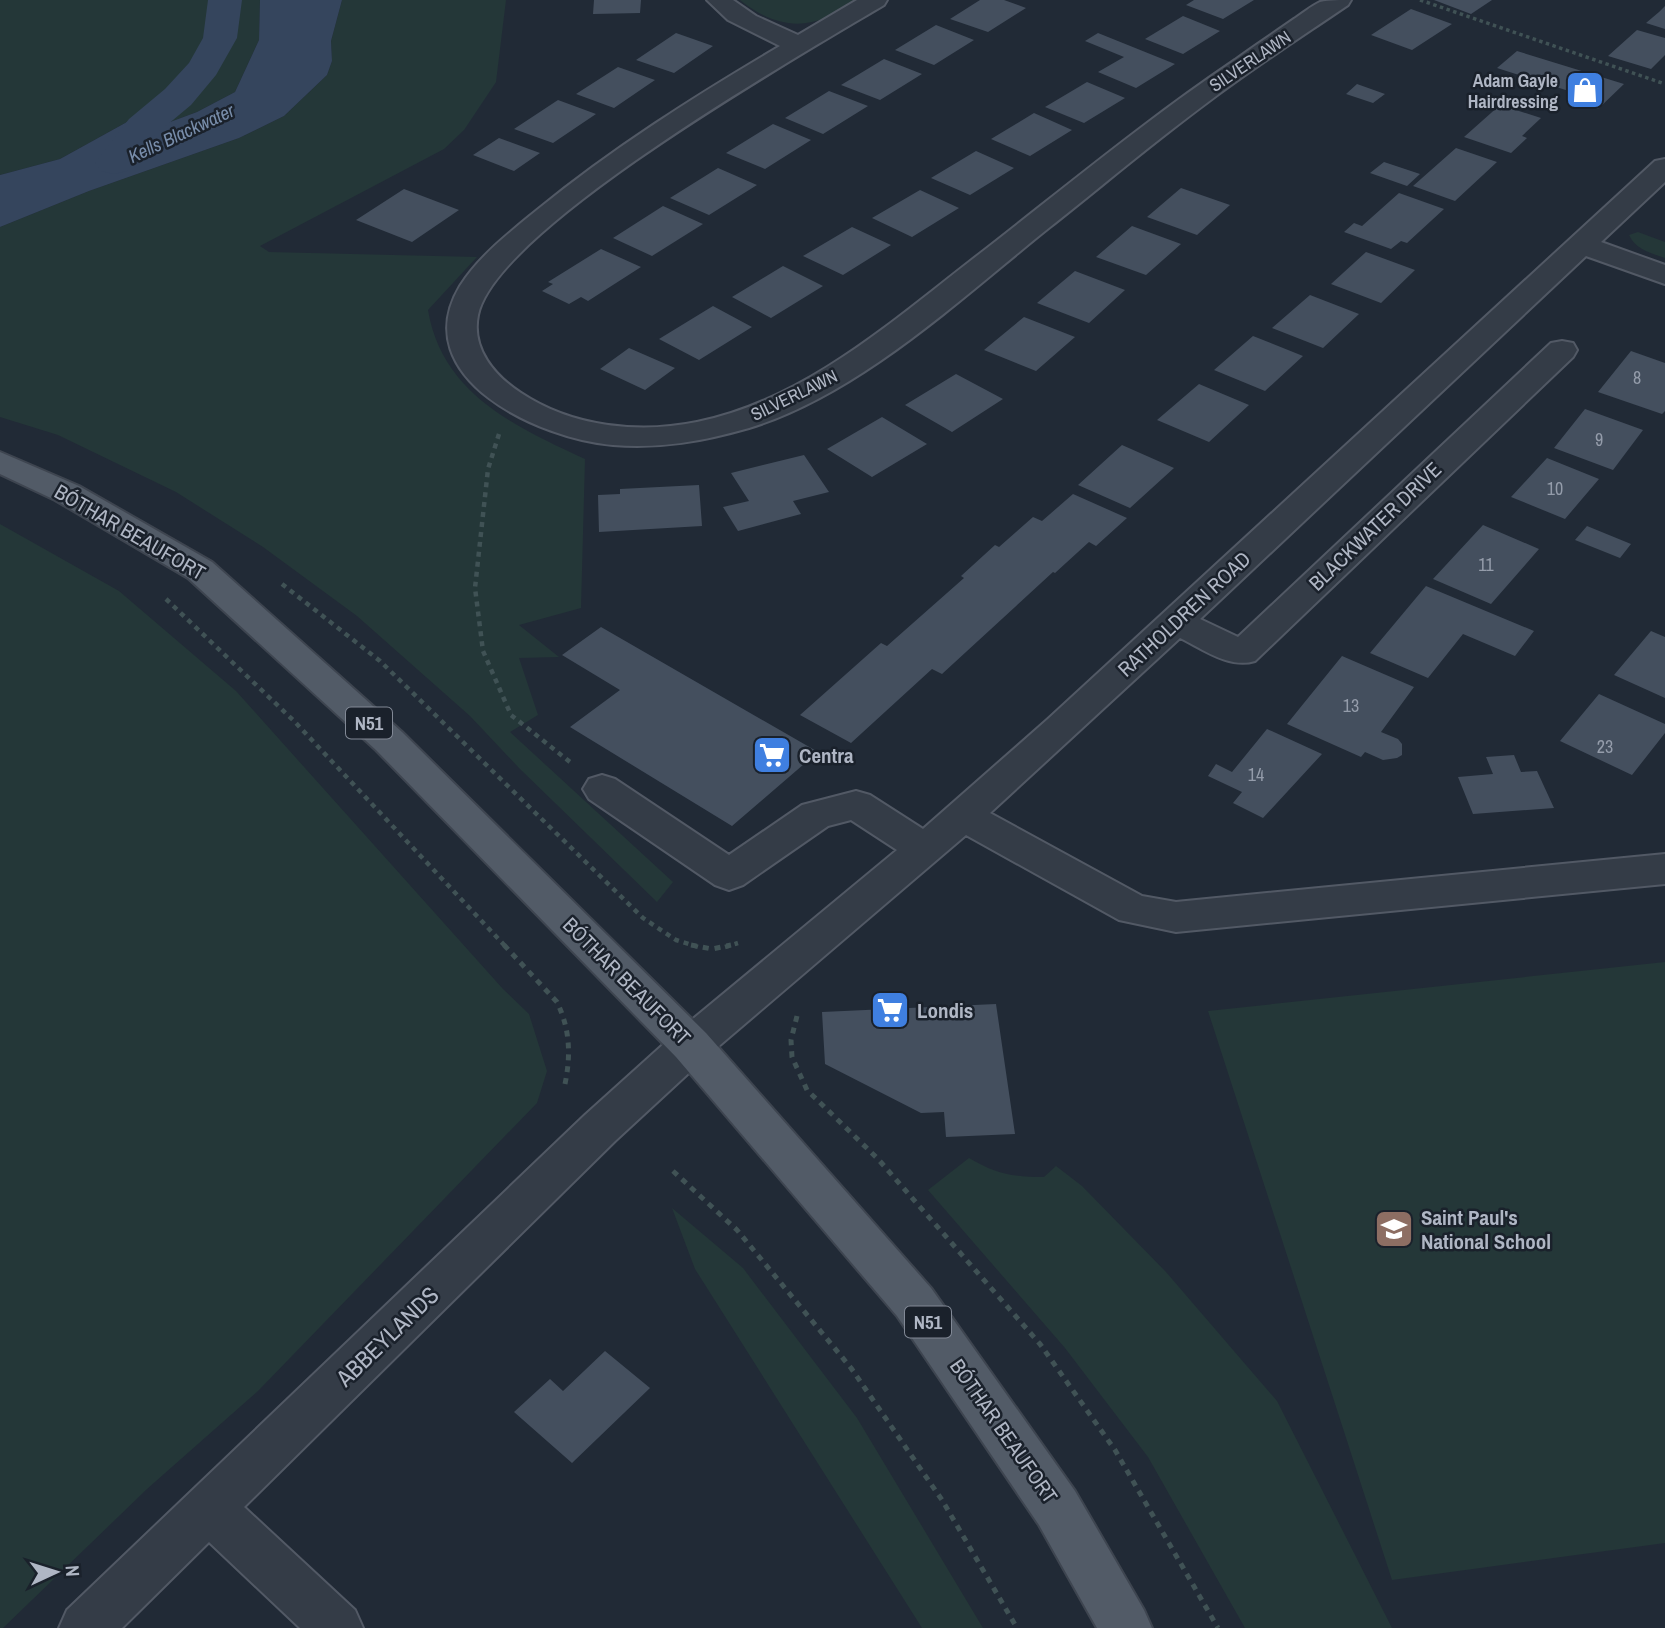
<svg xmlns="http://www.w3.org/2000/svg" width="1665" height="1628" viewBox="0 0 1665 1628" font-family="'Archivo Narrow',sans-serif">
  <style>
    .green { fill: #243738 }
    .water { fill: #35455d }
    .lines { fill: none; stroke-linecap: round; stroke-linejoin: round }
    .canal { fill: #35455d; fill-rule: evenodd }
    .building { fill: #444f5e }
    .minor-casing { stroke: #525965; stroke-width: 4 }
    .major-casing { stroke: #3e4550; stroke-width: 4 }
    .path-far2 { stroke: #405255; stroke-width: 3.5; stroke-dasharray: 3.5 3.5; stroke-linecap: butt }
    .path-far1 { stroke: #405255; stroke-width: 4.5; stroke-dasharray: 5 5; stroke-linecap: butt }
    .path { stroke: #405255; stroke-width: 5; stroke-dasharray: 6 6; stroke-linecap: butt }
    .minor { fill: #343c47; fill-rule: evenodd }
    .major { fill: #525b67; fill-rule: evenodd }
    .labels { text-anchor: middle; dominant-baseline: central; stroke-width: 5; stroke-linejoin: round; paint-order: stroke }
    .far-street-label { font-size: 18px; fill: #afb6c4; stroke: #1a212b }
    .far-poi-label { font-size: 18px; font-weight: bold; fill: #afb6c4; stroke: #1a212b; text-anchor: end }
    .number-label { font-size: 18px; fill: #949caa }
    .far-water-label { font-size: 19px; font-style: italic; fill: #788daa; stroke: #1a212b }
    .shield { fill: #1a212b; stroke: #828996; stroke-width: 2 }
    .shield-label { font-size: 19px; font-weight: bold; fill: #afb6c4 }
    .street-label { font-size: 21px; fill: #afb6c4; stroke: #1a212b }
    .poi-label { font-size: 21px; font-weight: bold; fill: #afb6c4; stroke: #1a212b; text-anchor: start }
    .near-street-label { font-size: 24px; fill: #afb6c4; stroke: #1a212b }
  </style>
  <rect width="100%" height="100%" fill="#212a36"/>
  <!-- green -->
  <path class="green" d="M0,0h260l-1,40 -24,52 -38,20 -35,13 -26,-8 -76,42 -60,16z
    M342,0h164l-10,82 -32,48 -20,19 -184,97 9,6 208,5 -49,53c14,84 88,117 157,149l-4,149 -62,17 40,32 -40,1 19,57 -28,17 163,150 -16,20 -138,-134 -49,-52 -113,-100 -94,-69 -87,-55 -118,-57 -58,-18v-190l89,-36 150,-53 45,-22 43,-41 5,-14 -1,-20z
    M740,0h117c-41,30 -76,33 -117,0z
    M1638,232l27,10v16c-14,-5 -29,-8 -36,-23z
    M0,524l119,67 117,100 267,298 26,25 18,57 -10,32 -279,288 -111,98 -144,139h-3z
    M1665,962v581l-273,37 -184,-569z
    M969,1158c27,16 44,19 75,19l12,-11 26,20 84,86 111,129 115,227h-147l-97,-171 -83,-109 -137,-158z
    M672,1208l71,60 114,150 126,210h-61l-227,-359z"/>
  <!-- water -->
  <path class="water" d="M260,0h82l-11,41 1,20 -5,14 -43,41 -45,22 -150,53 -89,36v-52l60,-16 76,-42 26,8 35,-13 38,-20 24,-52z"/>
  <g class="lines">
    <!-- canal -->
    <path class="canal" d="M208,0h34l-5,38 -21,37 -25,30 -36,30 -28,36 -13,3 -13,-3 -6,-8 34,-44 36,-30 24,-26 14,-25z"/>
  </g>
  <!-- building -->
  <path class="building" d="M594,0h47l-1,13 -47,1z
    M980,0h24l22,8 -38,24 -38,-13z
    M1194,0h60l-31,19 -37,-14z
    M1434,0h58l-21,14z
    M1665,6v23l-19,-6 13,-11z
    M1411,9l41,15 -40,26 -41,-15z
    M1183,16l37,15 -37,23 -38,-15z
    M936,25l38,15 -40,25 -39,-15z
    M1637,30l28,8v17l-14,14 -43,-13z
    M676,33l37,13 -39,27 -38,-13z
    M1098,33l77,31 -39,24 -38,-16 26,-15 -39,-16z
    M1517,51l107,33 -26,25 -32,-11 6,-6 -75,-24z
    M884,59l38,15 -42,26 -39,-15z
    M618,67l37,13 -41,28 -38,-14z
    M1087,82l38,16 -41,25 -39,-16z
    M1357,84l28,10 -12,9 -27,-9z
    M829,91l39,15 -45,28 -38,-16z
    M558,100l38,14 -43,29 -39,-14z
    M1500,105l41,13 -19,18 5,2 -16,15 -47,-16z
    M1034,113l38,17 -42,26 -39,-17z
    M773,124l38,16 -46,29 -39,-16z
    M499,138l41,15 -26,18 -41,-16z
    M1456,148l41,14 -42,39 -42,-15z
    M976,151l38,17 -44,27 -39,-17z
    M1384,162l36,12 -13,12 -37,-13z
    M718,168l39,17 -48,30 -39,-17z
    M1181,188l49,17 -33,30 -50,-18z
    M404,189l55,21 -47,32 -56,-22z
    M920,190l39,18 -47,29 -40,-19z
    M1399,193l45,16 -37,34 -6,-2 -10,8 -47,-17 10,-9 8,3z
    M663,206l40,18 -51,32 -39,-18z
    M1132,226l49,18 -35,31 -50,-18z
    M852,227l39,18 -48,30 -40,-19z
    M601,249l40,18 -53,34 -7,-4 -12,7 -27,-13 11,-7 -5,-2z
    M1366,252l49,18 -34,33 -50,-19z
    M783,266l40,20 -52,32 -39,-21z
    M1075,271l50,19 -36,33 -52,-20z
    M1310,295l49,19 -36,34 -51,-20z
    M713,306l39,21 -53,33 -40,-21z
    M1024,317l51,20 -39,34 -52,-21z
    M1253,336l50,20 -38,35 -51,-21z
    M629,348l46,20 -30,22 -45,-21z
    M1631,351l34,12v48l-3,3 -64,-22z
    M956,374l47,25 -51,33 -47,-27z
    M1199,384l50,21 -40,37 -52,-22z
    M1585,409l58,21 -30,40 -59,-22z
    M882,417l45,27 -55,33 -45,-28z
    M1122,445l52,23 -44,40 -52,-23z
    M804,455l25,37 -36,9 8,13 -63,17 -15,-24 26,-6 -18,-28z
    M1547,458l52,21 -34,40 -54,-22z
    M699,485l3,41 -103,6 -1,-37 22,-1v-5z
    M1073,494l54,24 -31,28 -7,-4 -34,31 -2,-1 -111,102 -10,-5 -81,74 -51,-28 81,-72 6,3 77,-68 -3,-2 34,-31 4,2 34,-30 9,4z
    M1483,525l56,24 -48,55 -58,-25z
    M1587,526l44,18 -11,14 -45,-18z
    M1426,586l108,45 -19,25 -52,-22 -35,44 -58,-25z
    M601,627l217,125 -86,74 -162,-99 50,-37 -58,-35z
    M1651,631l14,6v61l-51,-23z
    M1342,656l72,31 -33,45 17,7 4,5v11l-5,3 -14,2 -18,-8 -4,5 -74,-33z
    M1599,694l66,30v9l-33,42 -72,-34z
    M1267,729l55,25 -59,64 -30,-15 9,-11 -34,-16 8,-12 16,8z
    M1514,755l7,17 16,-1 17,37 -81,6 -15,-37 35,-3 -7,-17z
    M996,1004l19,130 -69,3 -2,-25 -23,1 -96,-49 -3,-52z
    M605,1351l45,37 -78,75 -58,-51 36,-33 13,12z"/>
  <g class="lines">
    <!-- minor casing -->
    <g class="minor-casing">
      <path id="minor" d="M707,0h26l23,16 42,19 59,-35h30l-3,5c-82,49 -388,223 -406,310 -7,34 17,61 43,78 51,34 118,41 176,29 104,-21 191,-97 272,-160 88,-68 174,-140 266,-202 19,-14 39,-27 59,-41 8,-5 17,-13 26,-17 9,-2 22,-2 31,-2l-3,5c-47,32 -95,63 -140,97 -54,40 -105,83 -158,125 -89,71 -190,167 -301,201 -45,13 -89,21 -136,17 -73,-6 -208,-67 -153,-159 19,-30 49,-53 77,-76 76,-62 158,-114 243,-164l-52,-26z
        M1665,159v23l-64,60 64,23v19l-79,-28 -386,363 38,18 313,-294 11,-2 11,2 4,7 -4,7 -318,304c-26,8 -52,-12 -75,-23l-190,175 152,83 34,6 489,-48v30l-489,48 -57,-12 -153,-85 -260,222 -91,84 -371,366 111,103 8,18h-63l-91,-86 -87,86h-63l8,-18 518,-495 91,-82 221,-183 -46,-30 -23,6 -85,59 -14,5 -14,-5 -126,-86 -6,-10 6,-10 13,-4 13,4 114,76 73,-50 54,-14 14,4 53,34 125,-110 607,-558z"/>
    </g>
    <!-- major casing -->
    <g class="major-casing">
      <path id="major" d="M0,452l79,34 133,76 190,170 304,301 225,255 144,203 69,119 8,18h-55l-58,-103 -142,-209 -221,-259 -300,-307 -188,-172 -133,-78 -55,-26z"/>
    </g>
    <!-- path-far2 -->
    <path class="path-far2" d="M1420,0l245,84"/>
    <!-- path-far1 -->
    <path class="path-far1" d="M499,434l-11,35 -13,119 8,63 28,64 59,47
      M282,584l98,77 263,257 33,22 22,7
      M166,599l128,122 212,226
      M725,947l13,-4"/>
    <!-- path -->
    <path class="path" d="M504,945l53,57c13,27 14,53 8,82
      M691,945l21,4 19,-4
      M797,1016l-6,24 1,17 15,33 71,69 162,185 75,106 103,178
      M673,1171l64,59 114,138 91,132 75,128"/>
    <!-- minor -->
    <use href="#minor" class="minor"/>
    <!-- major -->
    <use href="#major" class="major"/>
  </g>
  <!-- icons -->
  <defs>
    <g id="shop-square" transform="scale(2.0125)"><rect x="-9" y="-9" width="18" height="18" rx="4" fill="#3f7fe0" stroke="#1a212b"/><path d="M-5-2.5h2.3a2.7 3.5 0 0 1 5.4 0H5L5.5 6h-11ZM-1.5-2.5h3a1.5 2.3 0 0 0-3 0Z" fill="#fff"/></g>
    <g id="supermarket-square" transform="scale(2.0125)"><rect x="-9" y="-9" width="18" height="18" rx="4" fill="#3f7fe0" stroke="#1a212b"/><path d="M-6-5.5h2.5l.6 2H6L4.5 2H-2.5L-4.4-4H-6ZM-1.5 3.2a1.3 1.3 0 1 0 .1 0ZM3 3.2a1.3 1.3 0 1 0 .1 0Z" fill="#fff"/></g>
    <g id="school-square" transform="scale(2.0125)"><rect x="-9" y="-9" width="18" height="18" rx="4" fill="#8d6e63" stroke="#1a212b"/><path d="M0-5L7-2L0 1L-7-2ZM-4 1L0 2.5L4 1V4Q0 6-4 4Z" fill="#fff"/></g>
  </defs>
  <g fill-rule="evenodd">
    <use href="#shop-square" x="1585" y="90"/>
    <use href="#supermarket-square" x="772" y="755"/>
    <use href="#supermarket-square" x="890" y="1010"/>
    <use href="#school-square" x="1394" y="1229"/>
  </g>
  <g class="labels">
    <!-- far-street labels -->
    <g class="far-street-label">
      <text transform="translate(1250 61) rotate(-34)">SILVERLAWN</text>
      <text transform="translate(794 395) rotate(-26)">SILVERLAWN</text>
    </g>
    <!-- far-poi labels -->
    <g class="far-poi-label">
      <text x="1558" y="80">Adam Gayle<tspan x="1558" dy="21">Hairdressing</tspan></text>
    </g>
    <!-- number labels -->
    <g class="number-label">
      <text x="1637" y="377">8</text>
      <text x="1599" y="439">9</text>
      <text x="1555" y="488">10</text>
      <text x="1486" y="564">11</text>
      <text x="1351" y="705">13</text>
      <text x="1605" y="746">23</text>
      <text x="1256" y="774">14</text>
    </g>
    <!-- far-water labels -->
    <g class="far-water-label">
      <text transform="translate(181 133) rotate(-25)">Kells Blackwater</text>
    </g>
    <!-- shield labels -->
    <g class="shield">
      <rect x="346" y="707.5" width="46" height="31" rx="5"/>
      <rect x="905" y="1306.5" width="46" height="31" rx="5"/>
    </g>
    <g class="shield-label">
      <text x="369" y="723">N51</text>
      <text x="928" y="1322">N51</text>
    </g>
    <!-- street labels -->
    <g class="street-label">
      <text transform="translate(1375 526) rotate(-44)">BLACKWATER DRIVE</text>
      <text transform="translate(130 532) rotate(30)">BÓTHAR BEAUFORT</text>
      <text transform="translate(1184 614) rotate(-43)">RATHOLDREN ROAD</text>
      <text transform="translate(627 981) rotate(45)">BÓTHAR BEAUFORT</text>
      <text transform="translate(1004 1431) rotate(55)">BÓTHAR BEAUFORT</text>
    </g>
    <!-- poi labels -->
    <g class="poi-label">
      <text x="799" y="755">Centra</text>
      <text x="917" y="1010">Londis</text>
      <text x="1421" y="1217">Saint Paul's<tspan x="1421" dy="24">National School</tspan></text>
    </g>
    <!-- near-street labels -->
    <g class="near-street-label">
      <text transform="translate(387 1336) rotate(-44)">ABBEYLANDS</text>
    </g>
  </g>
  <!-- north arrow -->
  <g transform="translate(56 1572) rotate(86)" stroke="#1a212b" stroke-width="5" paint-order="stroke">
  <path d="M0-5L12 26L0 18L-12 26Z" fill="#afb6c4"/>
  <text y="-10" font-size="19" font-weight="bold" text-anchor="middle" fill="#afb6c4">N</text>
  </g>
</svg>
